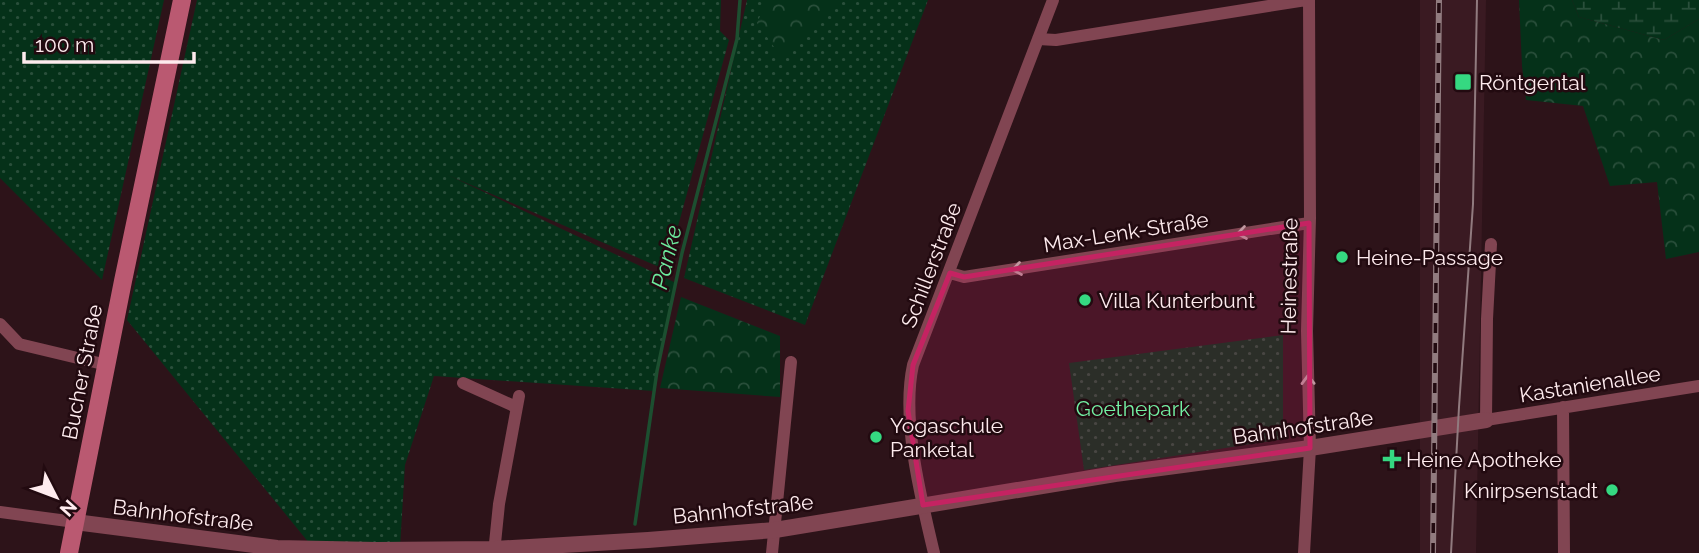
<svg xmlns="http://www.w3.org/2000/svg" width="1699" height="553" viewBox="0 0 1699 553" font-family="Raleway,sans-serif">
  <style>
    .built { fill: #3a1a22 }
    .grass { fill: url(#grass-dots) }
    .forest { fill: url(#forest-crowns) }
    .wetland { fill: url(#wetland-marsh) }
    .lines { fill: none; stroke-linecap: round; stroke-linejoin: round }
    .stream { stroke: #1c4f30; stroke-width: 3.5 }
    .minor { stroke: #814552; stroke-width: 12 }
    .tertiary { stroke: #814552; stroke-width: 16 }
    .secondary { stroke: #ba5971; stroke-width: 18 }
    .tram { stroke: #917b7f; stroke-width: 2 }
    .rail-casing { stroke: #917b7f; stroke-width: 6 }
    .rail { stroke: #220a10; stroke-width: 3.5; stroke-dasharray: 10; stroke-linecap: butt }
    .oneway { stroke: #c098a0 }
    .marked { fill: #c52362; fill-opacity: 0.2; stroke: #c52362; stroke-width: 5; stroke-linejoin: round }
    .poi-dot { fill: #35d881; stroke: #220a10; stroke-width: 2.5 }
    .labels { text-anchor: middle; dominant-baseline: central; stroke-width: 5; stroke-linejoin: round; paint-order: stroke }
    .poi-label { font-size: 21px; fill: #feebee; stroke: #220a10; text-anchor: start }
    .street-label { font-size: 21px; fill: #feebee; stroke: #220a10 }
    .park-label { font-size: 21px; fill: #73f0a3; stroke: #220a10 }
    .water-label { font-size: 23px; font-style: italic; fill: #6ce99c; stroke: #220a10 }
  </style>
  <defs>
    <pattern id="grass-dots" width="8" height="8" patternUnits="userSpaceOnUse" patternTransform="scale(1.75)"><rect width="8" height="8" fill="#053119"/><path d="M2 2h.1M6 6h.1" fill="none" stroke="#2a4f3b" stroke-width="1.8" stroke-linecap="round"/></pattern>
    <pattern id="forest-crowns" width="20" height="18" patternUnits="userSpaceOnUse" patternTransform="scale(1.75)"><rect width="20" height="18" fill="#053119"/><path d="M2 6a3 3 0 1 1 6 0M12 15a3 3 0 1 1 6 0" fill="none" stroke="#2a4f3b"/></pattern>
    <pattern id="wetland-marsh" width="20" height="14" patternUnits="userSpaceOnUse" patternTransform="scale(1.75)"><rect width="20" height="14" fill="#053119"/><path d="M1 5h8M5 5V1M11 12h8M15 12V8" fill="none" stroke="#2a4f3b"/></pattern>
  </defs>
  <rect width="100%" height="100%" fill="#2d1319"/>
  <!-- built -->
  <path class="built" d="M1420,0h66l-10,553h-56z"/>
  <!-- grass -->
  <path class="grass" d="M0,0h164l-62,280 -102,-102z
    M197,0h524l-1,31 9,9 -63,230 -218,-95 228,108 -22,108 -220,-15 -29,89 -5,82 -86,2 -187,-229z
    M747,0h181l-123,325 -121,-47z
    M1283,335v104l-199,31 -15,-107z"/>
  <!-- forest -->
  <path class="forest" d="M767,0h69l-55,57 -24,-34z
    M1519,0h53l7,17 85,23 35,-21v233l-33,7 -9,-77 -47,4 -27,-80 -57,-6 -4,-34z
    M681,297l99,39v61l-120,-9z"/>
  <!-- wetland -->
  <path class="wetland" d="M1572,0h127v19l-35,21 -85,-23z"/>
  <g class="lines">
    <!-- stream -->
    <path class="stream" d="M635,524l22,-153 25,-118 55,-214 3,-39"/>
    <!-- minor -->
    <path class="minor" d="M1038,39l18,1 250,-40
      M1491,244l-4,75 -1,101 213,-34
      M950,273l14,4 345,-54
      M0,324l19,20 88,21
      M463,383l53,24
      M1563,407l1,146
      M0,512l75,10
      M494,553l5,-49 20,-108
      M772,553l19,-191
      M934,553c-13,-55 -33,-133 -21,-188l140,-365
      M1304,553l6,-105 -3,-117 3,-113 -1,-218"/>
    <!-- tertiary -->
    <path class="tertiary" d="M75,522l202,26 99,2 119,-1 153,-9 127,-10 340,-56 195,-26 176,-28"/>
    <!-- secondary -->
    <path class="secondary" d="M69,553l54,-272 59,-281"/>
    <!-- tram -->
    <path class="tram" d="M1451,553l8,-146 14,-203 4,-204"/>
    <!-- rail casing -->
    <g class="rail-casing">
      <path id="rail" d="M1433,553l6,-553"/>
    </g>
    <!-- rail -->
    <use href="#rail" class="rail"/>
  </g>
  <!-- one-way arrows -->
  <defs><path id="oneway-chevron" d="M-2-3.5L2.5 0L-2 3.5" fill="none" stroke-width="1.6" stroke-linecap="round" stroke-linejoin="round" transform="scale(1.75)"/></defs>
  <g class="oneway">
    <use href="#oneway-chevron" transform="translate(1242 233) rotate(171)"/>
    <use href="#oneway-chevron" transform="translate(1017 269) rotate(171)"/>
    <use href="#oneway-chevron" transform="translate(1308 380) rotate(-91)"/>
  </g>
  <!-- marked area -->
  <path class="marked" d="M1309,223l1,225 -387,57 -15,-94 5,-46 37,-92 14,4z"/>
  <!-- markers -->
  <g class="poi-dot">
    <rect x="1454" y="73" width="18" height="18" rx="3.5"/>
    <circle cx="1342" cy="257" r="7"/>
    <circle cx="1085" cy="300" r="7"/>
    <circle cx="876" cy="437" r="7"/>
    <path d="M1388.5 448.5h7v7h7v7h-7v7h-7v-7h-7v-7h7z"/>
    <circle cx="1612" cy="490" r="7"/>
  </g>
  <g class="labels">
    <!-- poi labels -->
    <g class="poi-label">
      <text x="1479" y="82">Röntgental</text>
      <text x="1356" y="257">Heine-Passage</text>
      <text x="1099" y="300">Villa Kunterbunt</text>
      <text x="890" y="425">Yogaschule<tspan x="890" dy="24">Panketal</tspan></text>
      <text x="1406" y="459">Heine Apotheke</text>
      <text x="1598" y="490" text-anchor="end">Knirpsenstadt</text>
    </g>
    <!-- street labels -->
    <g class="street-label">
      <text transform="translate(1126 232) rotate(-9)">Max-Lenk-Straße</text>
      <text transform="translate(931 265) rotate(-69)">Schillerstraße</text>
      <text transform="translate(1289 276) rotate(-89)">Heinestraße</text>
      <text transform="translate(82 372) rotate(-79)">Bucher Straße</text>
      <text transform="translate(1590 384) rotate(-9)">Kastanienallee</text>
      <text transform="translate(1303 427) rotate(-8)">Bahnhofstraße</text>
      <text transform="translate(743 509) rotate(-6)">Bahnhofstraße</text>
      <text transform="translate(183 515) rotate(7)">Bahnhofstraße</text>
    </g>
    <!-- park labels -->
    <g class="park-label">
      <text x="1133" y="408">Goethepark</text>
    </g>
    <!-- water labels -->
    <g class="water-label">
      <text transform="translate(666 257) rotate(-76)">Panke</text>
    </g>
  </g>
  <!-- north arrow -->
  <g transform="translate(56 497) rotate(132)" stroke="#220a10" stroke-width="5" paint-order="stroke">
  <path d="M0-5L12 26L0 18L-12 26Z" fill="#feebee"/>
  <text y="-10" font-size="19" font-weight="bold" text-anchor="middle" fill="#feebee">N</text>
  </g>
  <!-- scale -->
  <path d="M24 52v10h170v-10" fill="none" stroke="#feebee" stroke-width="3.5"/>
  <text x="35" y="52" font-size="21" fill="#feebee" stroke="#220a10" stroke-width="5" paint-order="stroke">100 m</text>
</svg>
